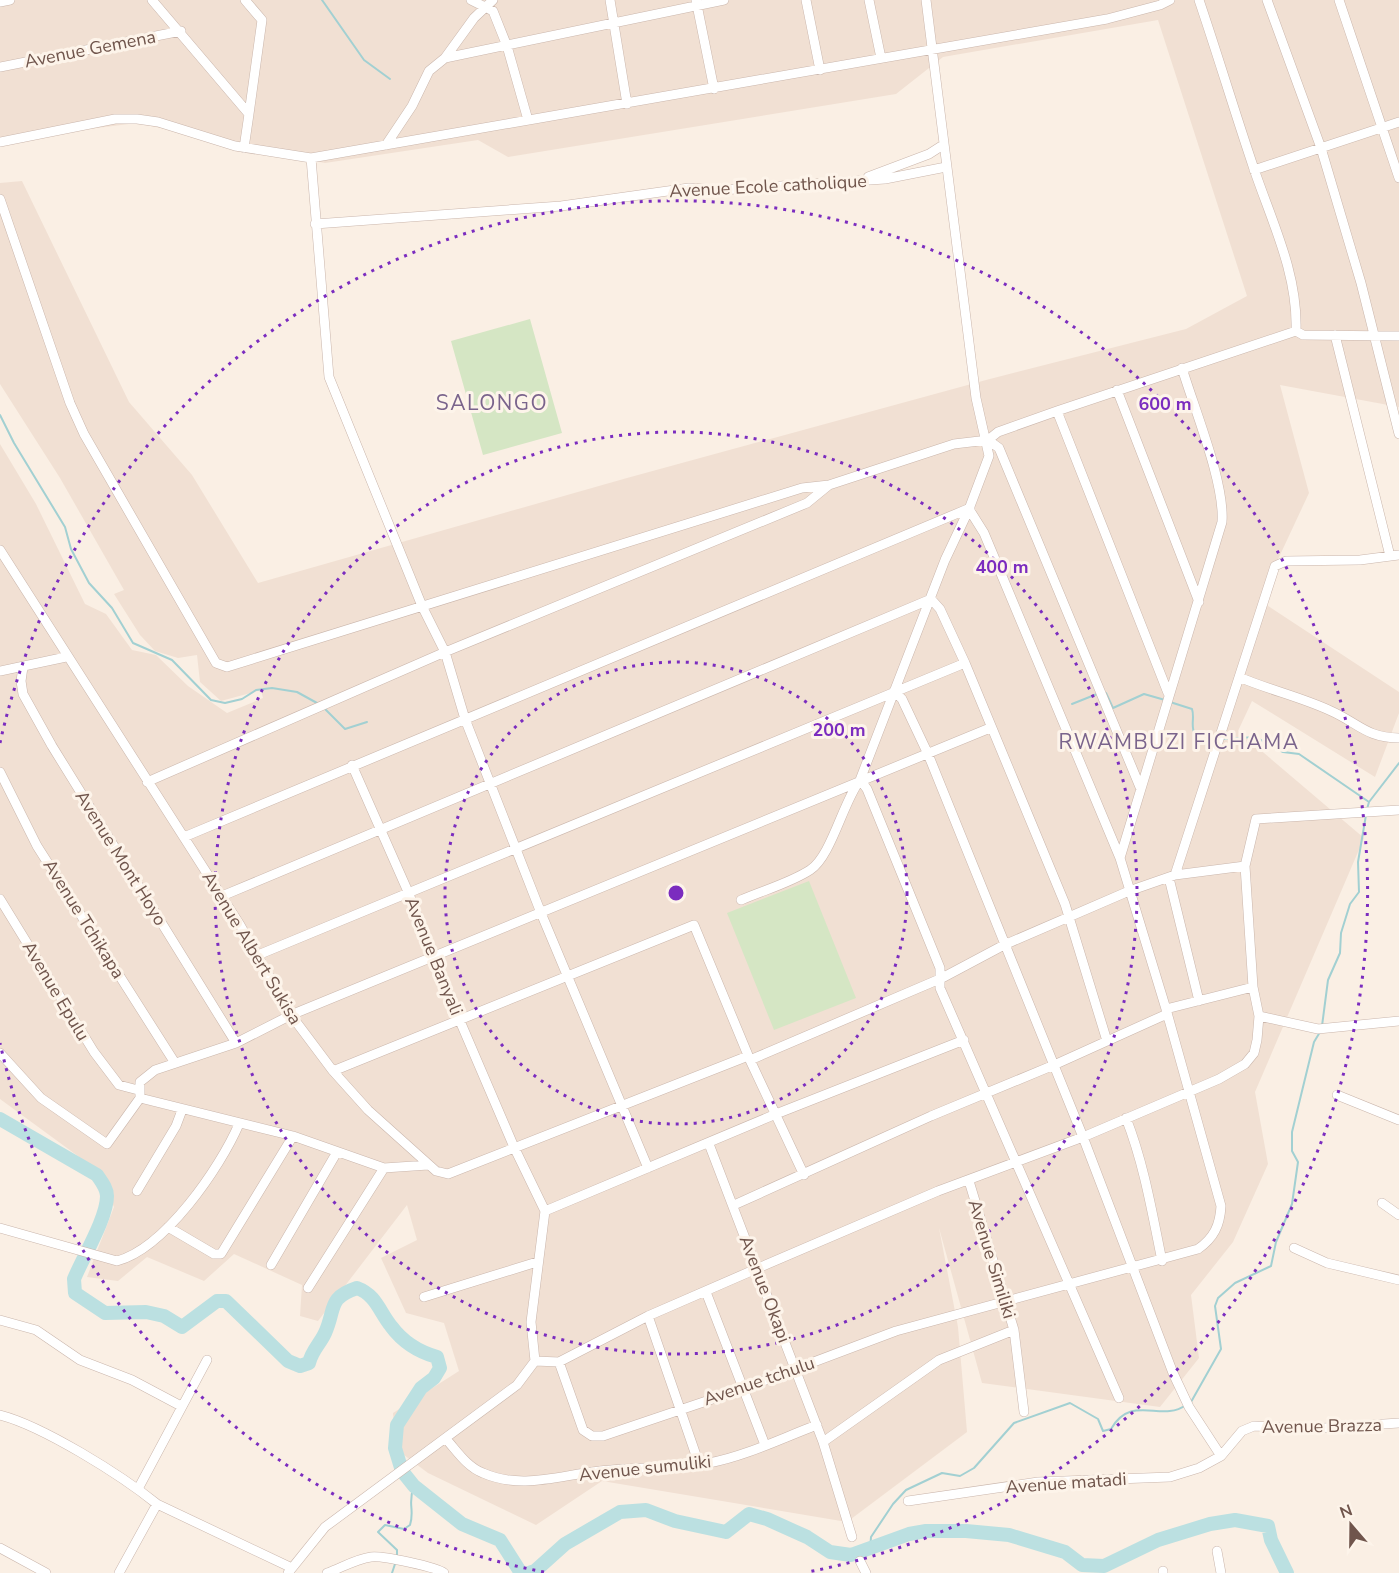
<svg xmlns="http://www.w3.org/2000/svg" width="1399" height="1573" viewBox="0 0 1399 1573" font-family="'Nunito Sans',sans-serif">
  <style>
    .residential { fill: #f1e0d3 }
    .green { fill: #d5e6c4 }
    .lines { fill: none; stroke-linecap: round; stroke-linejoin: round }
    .stream { stroke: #a2d0d2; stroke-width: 2 }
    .river { stroke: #bbe0e1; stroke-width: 14 }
    .minor-casing { stroke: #cab6ac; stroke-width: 10 }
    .minor { stroke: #fff; stroke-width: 9 }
    .ring { fill: none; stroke: #7b2cbf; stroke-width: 3; stroke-dasharray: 3 6 }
    .labels { text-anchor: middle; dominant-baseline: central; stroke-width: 6; stroke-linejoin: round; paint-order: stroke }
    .street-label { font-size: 18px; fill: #70554c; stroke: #fdf4ea }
    .quarter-label { font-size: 21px; letter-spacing: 1.5px; fill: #7a648c; stroke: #fdf4ea }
    .centre { fill: #7b2cbf; stroke: #fdf4ea; stroke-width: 3 }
    .ring-label { font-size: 18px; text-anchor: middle; font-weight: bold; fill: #7b2cbf; stroke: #fdf4ea; stroke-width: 6; stroke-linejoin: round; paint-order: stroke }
  </style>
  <rect width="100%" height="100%" fill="#faefe4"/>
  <!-- residential -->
  <path class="residential" d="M0,0h1399v407l-119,-22 29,108 -50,107 140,92v21l-24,64 -123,-76 -14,30 126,107 -109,254 13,72 -35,78 -42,53 8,63 -39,49 -178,-24 -43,-155 19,99 9,105 -120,90 -245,-41 -66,44 -108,-52 -32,-24 -3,-36 66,-42 -15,-48 -38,-10 -25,-55 36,-18 -10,-35 -89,116 -18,-5 2,-31 -68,-31 -30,27 -57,-24 -29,24 -31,-4 27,-70 -17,-37 -97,-71v-655l36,60 49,100 21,10 26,36 24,5 32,31 39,27 36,-15 -2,-8 -40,11 -21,-19 -3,-27 -19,3 -23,-7 -15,-16 -26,-41 10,-4 -64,-112 -60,-94v-201l22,-2 107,221 63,73 66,108 369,-105 359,-98 200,-51 61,-33 -89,-276 -215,37 -47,37 -388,63 -30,-17 -153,23 -188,-40 -137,17z"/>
  <!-- green -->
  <path class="green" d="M530,319l32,114 -79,22 -32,-114z
    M809,881l47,117 -82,32 -47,-117z"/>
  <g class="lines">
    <!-- stream -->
    <path class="stream" d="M322,0l42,60 26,19
      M0,415l14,28 51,84 6,22 18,34 23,25 21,35 39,17 39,40 14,3 17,-4 14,-9 16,-2 25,4 20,11
      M1106,693l7,15 31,-14 21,6
      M1170,702l22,7c3,9 -2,18 3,25l23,4
      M1072,704l25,-10
      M324,708l21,21 22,-7
      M1223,739l32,-2 28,15 16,2 70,48
      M1367,809l2,-7 30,-39
      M1322,1026l6,-46 12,-27 1,-20 9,-29 9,-12 -1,-30 8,-47
      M1191,1402l30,-53 -6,-43 3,-8 17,-15 36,-17 5,-24 16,-38 6,-42 -6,-11v-19l22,-90 6,-10
      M870,1550l1,-13 22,-33 13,-14 36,-17 18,3 14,-8 40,-45 56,-20 28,16 5,12 8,-2c21,-36 50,-6 75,-24
      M397,1556v-6l-19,-18 7,-7 19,4 6,-4c5,-16 -3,-21 4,-39
      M392,1573l4,-12"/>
    <!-- river -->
    <path class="river" d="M0,1119l97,56c4,6 10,13 10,21 0,22 -24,61 -33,83l1,14 30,20 41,-1 18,4 18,11 35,-26h9l62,60 12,5 9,-3c3,-13 11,-19 16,-30 11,-24 2,-35 32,-45 19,7 22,23 34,38 11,15 28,26 46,31l3,11 -6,10 -13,10 -24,37 -2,23 7,23 12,15 48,38 38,16 21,33
      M529,1573l6,-2 30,-27 55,-32 26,-2 29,11 51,11 23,-18 18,5 40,18 23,15 21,3 58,-21 17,-3h40l43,4 56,17 17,13 22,1 54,-26 52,-16 25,-4 33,6 3,14 16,33"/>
    <!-- minor casing -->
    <g class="minor-casing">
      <path id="minor" d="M152,0l97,114 -5,34
        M245,0l17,20 -13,94
        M471,0l22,11 14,35 21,74
        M610,0l17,104
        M696,0l18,89
        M806,0l14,70
        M869,0l12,58
        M1267,0l54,148 40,135 38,151
        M1339,0l60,178
        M0,2l10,-2
        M445,58l279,-58
        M0,67l181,-36
        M0,142l115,-23h22l21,3 77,24 76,12 796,-139 53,-14 10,-5
        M386,145l26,-39 17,-35 16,-13 29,-40 19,-18
        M311,158l18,219 93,229 23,46 20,67 76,194 107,255
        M1254,170l145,-48
        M868,177l61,-23 14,-9
        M0,199l70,204 14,31 132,229 11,4 575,-179 27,-3 125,-41 34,-4 10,-8 59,-21 239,-80c2,-57 -24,-109 -42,-162 -19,-56 -36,-113 -55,-169
        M315,224l246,-18 128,-18 32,2 164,-11 61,-12
        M1296,331l7,4 96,1
        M1335,335l55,221
        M1117,390l82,212
        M1057,411l111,282
        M988,440l11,8 141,339
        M0,550l240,375 51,90 42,56 35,39 68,61 12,3 300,-118
        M931,599l9,10 25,54 100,241 42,137
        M23,667l-2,14 2,13 29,52 184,297
        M0,671l66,-14
        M1239,677c30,13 62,20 92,34 27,12 36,27 68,27
        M894,691l8,8 26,55 155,383 90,236 16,34 32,49
        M0,772l37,74 138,217
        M860,780l7,9 73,179v20l179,410
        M147,782l298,-130 362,-149 22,-18
        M184,837l786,-329
        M1120,858l102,-336c3,-39 -28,-114 -40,-154
        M1175,875l100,-309 11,-5 74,-1 39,-5
        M1169,878l30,123
        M222,896l709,-297
        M0,899l94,153 25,33 19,5
        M741,900c23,-10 49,-17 69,-30 21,-13 33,-68 50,-90l85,-220 24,-51 20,-53 -13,-58 -50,-398
        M258,955l707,-292
        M1166,1009l87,-22
        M1259,1016l59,13 81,-8
        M0,1053l41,45 66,46 33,-46v-16l15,-12 81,-27 55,-28 699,-287
        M750,1060l192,-82 62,-33 125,-54 46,-16 70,-9 11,-47 143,-9
        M333,1071l361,-146 56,135 54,115
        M1337,1095l62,25
        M140,1098l153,38 91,32 44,-3
        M1126,1118c18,46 26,94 36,143
        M709,1144l114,298 29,95
        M969,1181l45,149 10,82
        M137,1191l39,-65 6,-16
        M1382,1203l17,12
        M734,1205l197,-89 123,-51 113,-51
        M545,1211l231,-97 188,-74
        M168,1227l46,27h7l72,-118
        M0,1228l117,33c48,-13 103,-93 122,-137
        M1294,1248l33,15 72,17
        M271,1265l66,-113
        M308,1288l76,-120
        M706,1292l59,153
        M424,1297l113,-35
        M648,1316l51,148
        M0,1320l36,10 44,30 52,20 49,26
        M535,1361l24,1 89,-46 108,-47 182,-78 145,-54 136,-58 26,-15 9,-11 3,-13 2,-24 -6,-29 -8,-121
        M559,1362l24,68 9,6h11l139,-47 154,-58 302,-82c16,-11 22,-24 23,-43l-55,-197 -46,-151 -136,-325 -15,-24
        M0,1415c43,11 121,60 157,89l135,64
        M446,1439c11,12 21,28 37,34 39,17 77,2 117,-2 36,-4 72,-2 109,-8 37,-7 73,-25 108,-38
        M823,1442l116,-82 75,-30
        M138,1489l69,-129
        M908,1501l130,-19 132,-5 29,-9 22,-12 21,-25 12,-5 55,3 90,-6
        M0,1548l46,25
        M1217,1551l4,22
        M860,1561l6,12
        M1163,1571v2
        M119,1573l38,-69
        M288,1573l37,-46 192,-142 18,-24 -4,-39 14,-111 -31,-64 -81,-189 -24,-64 -57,-129
        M327,1573c14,-5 29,-14 44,-16 9,-2 66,10 73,16"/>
    </g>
    <!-- minor -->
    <use href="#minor" class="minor"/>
  </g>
  <!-- distance rings -->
  <g class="ring">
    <circle cx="676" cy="893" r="231"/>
    <circle cx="676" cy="893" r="461"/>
    <path d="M544 1572A692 692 0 0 1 0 1043M0 743A692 692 0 1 1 808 1572"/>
  </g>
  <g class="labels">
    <!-- street labels -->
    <g class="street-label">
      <text transform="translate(90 49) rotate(-11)">Avenue Gemena</text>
      <text transform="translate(768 186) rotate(-3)">Avenue Ecole catholique</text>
      <text transform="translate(121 858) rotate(58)">Avenue Mont Hoyo</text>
      <text transform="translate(84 919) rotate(58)">Avenue Tchikapa</text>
      <text transform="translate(252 948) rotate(59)">Avenue Albert Sukisa</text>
      <text transform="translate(434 956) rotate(68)">Avenue Banyali</text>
      <text transform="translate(56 991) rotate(59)">Avenue Epulu</text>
      <text transform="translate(992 1259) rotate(73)">Avenue Similiki</text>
      <text transform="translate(765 1289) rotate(69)">Avenue Okapi</text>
      <text transform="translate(759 1381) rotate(-19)">Avenue tchulu</text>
      <text transform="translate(1322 1426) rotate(-1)">Avenue Brazza</text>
      <text transform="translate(645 1468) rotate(-6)">Avenue sumuliki</text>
      <text transform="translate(1066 1483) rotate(-4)">Avenue matadi</text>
    </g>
    <!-- quarter labels -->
    <g class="quarter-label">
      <text x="492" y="403">SALONGO</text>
      <text x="1179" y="742">RWAMBUZI FICHAMA</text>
    </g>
  </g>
  <circle cx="676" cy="893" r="9" class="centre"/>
  <g class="ring-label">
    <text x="1165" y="410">600 m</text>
    <text x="1002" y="573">400 m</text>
    <text x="839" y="736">200 m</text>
  </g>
  <!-- north arrow -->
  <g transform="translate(1351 1525) rotate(340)" stroke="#fdf4ea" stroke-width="4.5" paint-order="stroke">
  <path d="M0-4.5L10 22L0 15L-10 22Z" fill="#70554c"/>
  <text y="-9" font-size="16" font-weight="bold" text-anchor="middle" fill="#70554c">N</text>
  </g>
</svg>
